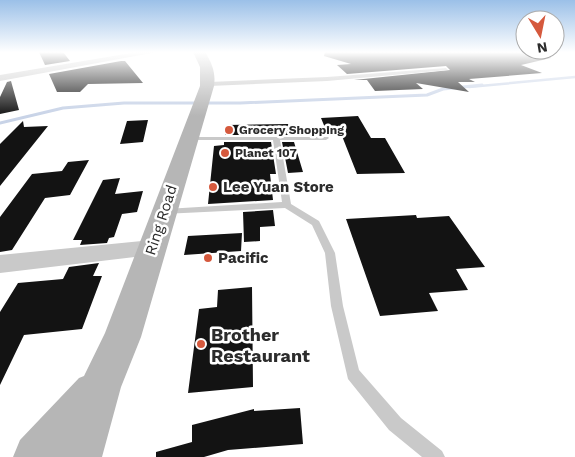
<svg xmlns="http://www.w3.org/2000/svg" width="575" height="457" viewBox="0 0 575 457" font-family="'Work Sans',sans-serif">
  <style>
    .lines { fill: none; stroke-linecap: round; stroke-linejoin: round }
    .stream-far1 { stroke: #c8d3e7; stroke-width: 2.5 }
    .stream { stroke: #c8d3e7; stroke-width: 3 }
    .building { fill: #131313 }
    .lane { fill: #c9c9c9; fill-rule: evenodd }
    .street { fill: #c9c9c9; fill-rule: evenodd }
    .secondary { fill: #b6b6b6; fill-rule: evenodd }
    .poi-dot { fill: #d5593d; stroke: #fff; stroke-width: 2 }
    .labels { text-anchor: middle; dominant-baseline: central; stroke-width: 5; stroke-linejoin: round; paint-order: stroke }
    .far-poi-label { font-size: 12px; font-weight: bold; fill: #2c2c2c; stroke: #fff; text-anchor: start }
    .poi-label { font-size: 15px; font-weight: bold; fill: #2c2c2c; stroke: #fff; text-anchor: start }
    .street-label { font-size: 15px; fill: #2c2c2c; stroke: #fff }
    .near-poi-label { font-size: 18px; font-weight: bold; fill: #2c2c2c; stroke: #fff; text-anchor: start }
  </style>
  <rect width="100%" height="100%" fill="#fff"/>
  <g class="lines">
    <!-- stream-far1 -->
    <path class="stream-far1" d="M469,87l106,-10"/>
    <!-- stream -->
    <path class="stream" d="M0,123l63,-15 61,-5h116l187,-8 16,-6 39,-4"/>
  </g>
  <!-- building -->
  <path class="building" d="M39,52h24l7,9 -25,4z
    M325,52h225l1,6 -30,7 21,8 -73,6 6,3h-17l11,10 -53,-9 7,6 -48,2 -8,-11h-13l96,-10 -4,-4 -99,8 -10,-9 14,-1 -27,-8z
    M121,61h4l18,22 -55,1 -8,8h-23l-8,-18z
    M11,81l8,29 -19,4v-17l7,-15z
    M358,116l13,22h14l20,35 -48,1 -15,-38 -14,-1 -7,-17z
    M148,120l-5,22 -23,2 7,-23z
    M23,121l1,6 24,-1 -48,60v-42z
    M288,124l3,11h-66l2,-10z
    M224,142h47l5,32h-6l3,26 -65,4 6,-58 10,-1z
    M282,142h12l9,30 -15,1z
    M89,160l-19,35 -25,3 -33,52 -12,2v-35l32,-43 30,-3 6,-9z
    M120,178l-5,16 28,-3 -6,21 -15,2 -8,23 -5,1 -2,5 -27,2 2,-5h-9l30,-60z
    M273,210l2,16 -15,1v14l-16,1 -1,-30z
    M416,215l1,3 32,-2 36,51 -29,2 12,21 -39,3 9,18 -58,5 -34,-97z
    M242,233l-1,18 -57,4 4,-19z
    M99,263l-6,13h9l-20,53 -58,6 -24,50v-73l18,-29 45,-4 6,-12z
    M252,287l1,100 -65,6 11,-84 18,-2 1,-17z
    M300,408l3,36 -75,6 -24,7h-48v-5l36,-10v-17l62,-16v2z"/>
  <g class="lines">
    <!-- lane -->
    <path class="lane" d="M446,68l2,2 -121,11 -118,5 -3,-2 3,-2 118,-5z
      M188,137h140l1,1 -3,2h-46l11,64 28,17 16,32 8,53 16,64 42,48 41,33 3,6h-23l-33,-27 -41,-51 -17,-73 -6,-53 -13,-28 -27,-17 -122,6 -2,-2 5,-3 116,-7 -9,-62h-87v-2z"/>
    <!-- street -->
    <path class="street" d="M137,52h20l-157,29v-6z
      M152,240l8,2 3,6 -3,6 -160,19v-18z"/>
    <!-- secondary -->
    <path class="secondary" d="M193,52h12c7,11 11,21 9,34l-73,251 -20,50 -19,70h-89l7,-17 59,-62 5,-2 21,-43 95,-247v-19z"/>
  </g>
  <!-- sky -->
  <linearGradient id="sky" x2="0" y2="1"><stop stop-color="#9bc0e8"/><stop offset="0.45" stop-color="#fff"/><stop offset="1" stop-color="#fff" stop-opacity="0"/></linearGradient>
  <rect width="575" height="116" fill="url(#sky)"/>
  <!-- markers -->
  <g class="poi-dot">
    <circle cx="229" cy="130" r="5"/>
    <circle cx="225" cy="153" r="5"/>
    <circle cx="213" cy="187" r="5"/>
    <circle cx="208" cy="258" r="5"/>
    <circle cx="201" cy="344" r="5"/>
  </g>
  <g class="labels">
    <!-- far-poi labels -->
    <g class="far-poi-label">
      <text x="239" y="130">Grocery Shopping</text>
      <text x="235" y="153">Planet 107</text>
    </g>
    <!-- poi labels -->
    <g class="poi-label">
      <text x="223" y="187">Lee Yuan Store</text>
      <text x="218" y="258">Pacific</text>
    </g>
    <!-- street labels -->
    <g class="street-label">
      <text transform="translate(161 220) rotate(-72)">Ring Road</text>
    </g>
    <!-- near-poi labels -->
    <g class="near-poi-label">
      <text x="211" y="334">Brother<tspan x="211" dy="21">Restaurant</tspan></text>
    </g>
  </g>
  <!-- north arrow -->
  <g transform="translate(540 35) rotate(170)"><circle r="24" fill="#ffffff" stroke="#ababab"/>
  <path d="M0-4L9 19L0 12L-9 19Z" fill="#d5593d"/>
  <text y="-8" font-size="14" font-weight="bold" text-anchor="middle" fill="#2c2c2c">N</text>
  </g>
</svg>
